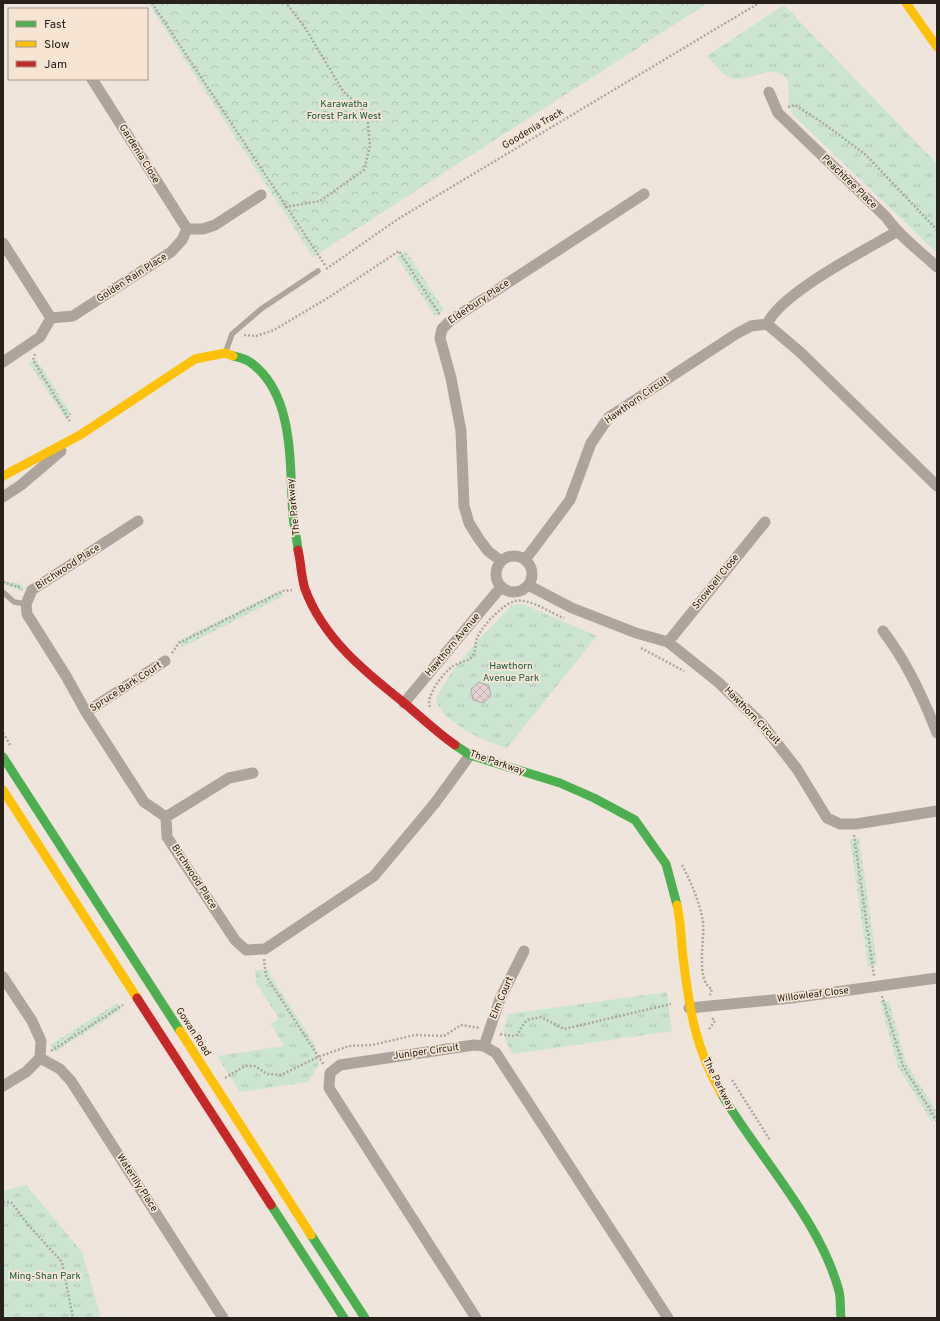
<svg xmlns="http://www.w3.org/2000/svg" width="940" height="1321" viewBox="0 0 940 1321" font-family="Overpass,sans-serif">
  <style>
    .grass { fill: url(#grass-dots) }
    .forest { fill: url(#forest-crowns) }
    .park { fill: url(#park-tufts) }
    .building { fill: url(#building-cross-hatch); stroke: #b1a8a6 }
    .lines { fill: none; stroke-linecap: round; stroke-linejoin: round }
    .path { stroke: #aea79f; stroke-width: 2.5; stroke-dasharray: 2 2; stroke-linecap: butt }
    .lane { stroke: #ada49b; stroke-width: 5.5 }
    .street { stroke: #ada49b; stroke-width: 11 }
    .fast { stroke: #4caf50; stroke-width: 9 }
    .slow { stroke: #ffc107; stroke-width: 9 }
    .jam { stroke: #c62828; stroke-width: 9 }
    .labels { text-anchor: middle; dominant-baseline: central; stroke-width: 3.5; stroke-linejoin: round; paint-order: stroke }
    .park-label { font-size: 10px; fill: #155a3e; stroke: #f7e5d4 }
    .street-label { font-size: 10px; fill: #28211b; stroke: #f7e5d4 }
  </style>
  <defs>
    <pattern id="grass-dots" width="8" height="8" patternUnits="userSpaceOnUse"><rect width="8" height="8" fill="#cce5d1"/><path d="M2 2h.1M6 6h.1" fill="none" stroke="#afc4b3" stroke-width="1.8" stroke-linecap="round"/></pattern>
    <pattern id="forest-crowns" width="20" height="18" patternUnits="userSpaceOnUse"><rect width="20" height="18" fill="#cce5d1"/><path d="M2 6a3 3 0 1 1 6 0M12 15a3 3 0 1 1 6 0" fill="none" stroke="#afc4b3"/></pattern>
    <pattern id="park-tufts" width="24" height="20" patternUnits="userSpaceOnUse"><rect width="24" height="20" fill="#cce5d1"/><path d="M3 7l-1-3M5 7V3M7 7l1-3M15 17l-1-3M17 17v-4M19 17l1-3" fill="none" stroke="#afc4b3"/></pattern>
    <pattern id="building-cross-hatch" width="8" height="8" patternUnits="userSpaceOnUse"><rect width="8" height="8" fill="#e5d0d1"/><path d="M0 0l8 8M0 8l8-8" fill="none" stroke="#c4b2b3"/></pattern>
  </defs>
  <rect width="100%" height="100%" fill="#efe5dc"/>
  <!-- grass -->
  <path class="grass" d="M406,251l38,59 -9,6 -38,-59z
    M36,359l36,56 -6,4 -37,-56z
    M3,577l3,5 12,1 7,4 -3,4 -19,-7z
    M281,590l2,6 -100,51 -5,-6z
    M859,838l18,127 -9,1 -18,-127z
    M880,1001h9l17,62 31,49v5l-5,5 -34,-55z
    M117,1003l4,7 -66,42 -5,-7z"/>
  <!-- forest -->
  <path class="forest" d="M148,3h560l-395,254z"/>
  <!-- park -->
  <path class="park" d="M784,5l153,159v89l-145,-139c-1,-4 -3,-8 -3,-12 -2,-8 2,-17 -3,-24 -15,-18 -41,10 -59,-2 -8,-5 -14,-14 -20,-20z
    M523,604l74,32 -90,112c-24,-7 -60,-23 -71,-47 9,-29 54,-73 76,-96z
    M255,970h14l1,5 44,68 5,21 -11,18 -68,10 -23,-36 67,-10 -13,-22 8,-6 -23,-35z
    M667,992l5,39 -159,23c-10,-16 -11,-21 -5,-40z
    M26,1185l56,67 19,66h-98v-127z"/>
  <!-- building -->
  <path class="building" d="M479,682l10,4 2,10 -8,7 -10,-3 -2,-11z"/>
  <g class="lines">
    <!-- path -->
    <path class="path" d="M152,3l173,262
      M788,107l7,-2 28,18 43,32 71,75
      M285,207l35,-6 44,-31 6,-24 -3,-32 -24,-23 -39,-65 -18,-23
      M326,269l72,-50 361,-216
      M244,335l12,1 18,-6 57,-34 68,-45 41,64
      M35,354l-2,6 37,61
      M3,582l18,6
      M641,648l43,23
      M172,653l7,-10 104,-52 9,-1
      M430,707c-5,-11 14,-35 23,-41 6,-4 14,-4 19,-9 5,-6 2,-14 6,-21 5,-11 25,-32 37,-35 15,-3 35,12 49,17
      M3,733l7,12
      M854,835l20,141
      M682,865c9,17 18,38 21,57 2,17 -8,59 9,67l-2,6
      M264,959l2,17 58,89
      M882,996l21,70 34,55
      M709,1029l6,-8 -3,-3
      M500,1034c24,5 14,0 27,-14l14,-3 23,12 107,-25
      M51,1051l72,-46
      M225,1078l20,-12h10l12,8 14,1 37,-18 31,-11 23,-1 43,-10 29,1 17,-11 19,3
      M732,1080l38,60
      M3,1202h8l19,25 32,35 11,56"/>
    <!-- lane -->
    <path class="lane" d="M226,351l6,-17 29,-25 57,-38
      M3,592l11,10 12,2"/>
    <!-- street -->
    <path class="street" d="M92,79l95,150
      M769,92l9,21 108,104c14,20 34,34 51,50
      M3,243l48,75
      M767,324l33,28 137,134
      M3,362l37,-25 11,-19 22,-2 98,-64 11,-12 5,-11h16l12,-4 46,-30
      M3,497l18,-12 40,-34
      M138,521l-106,69 -6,14 1,10 39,62 20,36 58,90 22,15 1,20 68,103 11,10 19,-1 109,-73 61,-73 35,-48
      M496 574a18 18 0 1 1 36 0a18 18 0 1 1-36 0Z
      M525,560l45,-60 21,-57 18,-26 127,-83 15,-8 16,-2c15,-32 97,-73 129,-92
      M501,561l-13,-10 -9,-12 -10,-16 -5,-17 -3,-75 -10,-53 -11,-40 2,-9 9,-9 193,-126
      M528,585l44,23 64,25 32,9 50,40 44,42 35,45 30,49 13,6h16l81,-13
      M883,631c24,31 40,66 54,102
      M668,642l97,-120
      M404,703l97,-116
      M86,712l79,-51
      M166,817l63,-39 24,-5
      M3,977l29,44 9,20 -1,17 -14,14 -23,14
      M689,1008l103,-10 145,-20
      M484,1046l16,-47 24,-48
      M40,1058l20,11 11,12 152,237
      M476,1318l-147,-230 1,-15 10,-8 134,-20 10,1 12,7 172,265"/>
    <!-- fast -->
    <path class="fast" d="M233,356c5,1 12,3 17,6 46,33 39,105 43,154 1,11 4,23 5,34
      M455,745l15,10 90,28 34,15 41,22 31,44 11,41
      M3,757l177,274
      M721,1093c37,63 99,127 118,198 2,8 1,18 2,27
      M271,1205l73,113
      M311,1235l54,83"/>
    <!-- slow -->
    <path class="slow" d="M906,3l31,44
      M3,476l77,-41 115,-76 30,-6 8,3
      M3,790l134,208
      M677,905c4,17 4,35 6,52 6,50 12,91 38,136
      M180,1031l131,204"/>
    <!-- jam -->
    <path class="jam" d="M298,550c3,12 3,27 7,39 18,49 59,82 98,113 18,15 33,30 52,43
      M137,998l134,207"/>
  </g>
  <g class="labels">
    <!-- park labels -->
    <g class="park-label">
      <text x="344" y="104">Karawatha<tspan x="344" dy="12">Forest Park West</tspan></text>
      <text x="511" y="666">Hawthorn<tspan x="511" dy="12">Avenue Park</tspan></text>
      <text x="45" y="1276">Ming-Shan Park</text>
    </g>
    <!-- street labels -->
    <g class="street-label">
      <text transform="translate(533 129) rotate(-31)">Goodenia Track</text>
      <text transform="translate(139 154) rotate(58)">Gardenia Close</text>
      <text transform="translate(849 182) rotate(44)">Peachtree Place</text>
      <text transform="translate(132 278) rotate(-33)">Golden Rain Place</text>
      <text transform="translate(479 302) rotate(-34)">Elderbury Place</text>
      <text transform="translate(637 400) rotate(-35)">Hawthorn Circuit</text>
      <text transform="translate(294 507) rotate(-96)">The Parkway</text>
      <text transform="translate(68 567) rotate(-33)">Birchwood Place</text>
      <text transform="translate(716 582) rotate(-51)">Snowbell Close</text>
      <text transform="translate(453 645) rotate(-50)">Hawthorn Avenue</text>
      <text transform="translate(126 687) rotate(-33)">Spruce Bark Court</text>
      <text transform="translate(752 716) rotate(46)">Hawthorn Circuit</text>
      <text transform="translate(497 763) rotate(19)">The Parkway</text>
      <text transform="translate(194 877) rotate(57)">Birchwood Place</text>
      <text transform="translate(813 995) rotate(-7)">Willowleaf Close</text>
      <text transform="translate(502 998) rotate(-67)">Elm Court</text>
      <text transform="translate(193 1032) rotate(57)">Gowan Road</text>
      <text transform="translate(426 1052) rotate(-8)">Juniper Circuit</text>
      <text transform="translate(718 1084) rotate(63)">The Parkway</text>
      <text transform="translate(137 1183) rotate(57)">Waterlily Place</text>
    </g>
  </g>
  <!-- border -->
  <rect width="940" height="1321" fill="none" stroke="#28211b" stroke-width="8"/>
  <!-- legend -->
  <rect x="8" y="8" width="140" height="72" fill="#f7e5d4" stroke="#a4978a"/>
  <rect x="16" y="21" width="20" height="6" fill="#4caf50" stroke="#a4978a"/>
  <text x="44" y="28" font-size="12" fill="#28211b">Fast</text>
  <rect x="16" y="41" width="20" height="6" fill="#ffc107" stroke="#a4978a"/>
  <text x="44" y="48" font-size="12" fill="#28211b">Slow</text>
  <rect x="16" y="61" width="20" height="6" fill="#c62828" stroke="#a4978a"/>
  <text x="44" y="68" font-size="12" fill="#28211b">Jam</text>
</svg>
